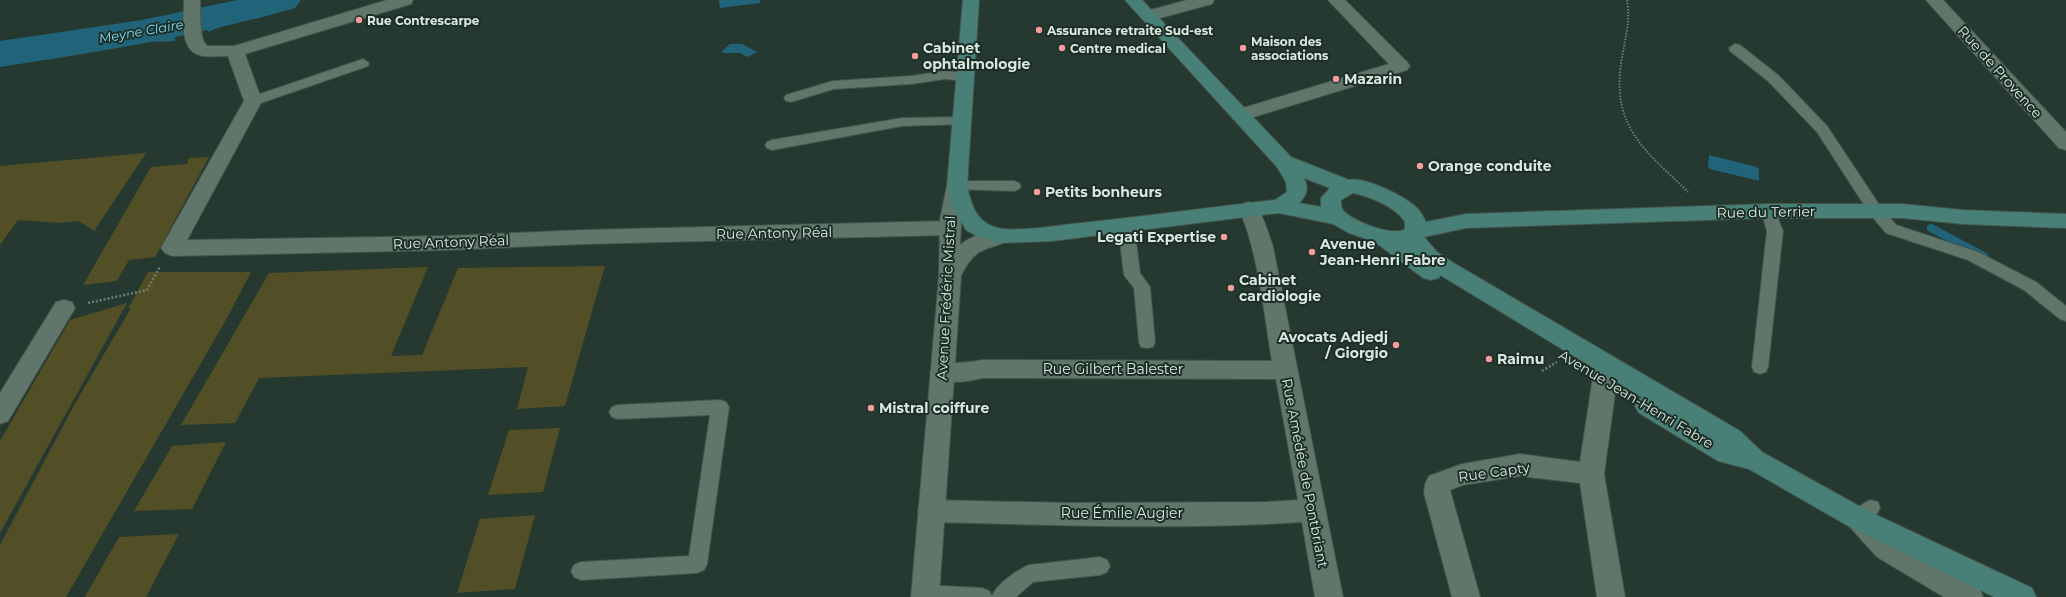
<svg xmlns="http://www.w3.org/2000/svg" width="2066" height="597" viewBox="0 0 2066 597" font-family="Montserrat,sans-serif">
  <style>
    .green { fill: #524f26 }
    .water { fill: #216479 }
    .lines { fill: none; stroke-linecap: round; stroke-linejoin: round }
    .stream { stroke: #216479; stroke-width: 8 }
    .river { fill: #216479; fill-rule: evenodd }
    .service-casing { stroke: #43544c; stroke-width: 2 }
    .minor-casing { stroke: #43544c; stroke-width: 2 }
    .tertiary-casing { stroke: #43544c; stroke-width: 2 }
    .secondary-casing { stroke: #43544c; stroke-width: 2 }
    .path-far1 { stroke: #6c7d75; stroke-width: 2; stroke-dasharray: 1.5 1.5; stroke-linecap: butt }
    .path { stroke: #6c7d75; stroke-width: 2.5; stroke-dasharray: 2 2; stroke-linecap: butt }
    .service { fill: #60766b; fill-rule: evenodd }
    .minor { fill: #60766b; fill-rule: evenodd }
    .tertiary { fill: #60766b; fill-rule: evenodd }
    .secondary { fill: #487f77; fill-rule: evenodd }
    .poi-dot { fill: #f59b9d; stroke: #1b2f26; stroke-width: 1.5 }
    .labels { text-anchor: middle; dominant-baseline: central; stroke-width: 4; stroke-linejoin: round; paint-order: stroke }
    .far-poi-label { font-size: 12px; font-weight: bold; fill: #dbe7e1; stroke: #1b2f26; text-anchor: start }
    .far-water-label { font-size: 13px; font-style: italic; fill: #81dbfb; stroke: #1b2f26 }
    .poi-label { font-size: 14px; font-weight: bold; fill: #dbe7e1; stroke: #1b2f26; text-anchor: start }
    .street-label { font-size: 14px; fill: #dbe7e1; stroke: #1b2f26 }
  </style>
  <rect width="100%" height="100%" fill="#253930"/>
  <!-- green -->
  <path class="green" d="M146,153l-52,78 -15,-10 -19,2 -42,-3 -18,25v-79z
    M209,157l-54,100 -26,3 -12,21 -34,4 68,-118 36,-3 2,-6z
    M605,266l-40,140 -48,3 11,-42 -269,11 -24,45 -54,2 88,-152 159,-6 -37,89 31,-1 36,-87z
    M148,272h103l-24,46 -161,279h-66v-52l73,-138 58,-99 -3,1z
    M127,303l-127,230v-92l70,-121z
    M560,428l-17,64 -55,3 21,-65z
    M226,442l-34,67 -58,2 38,-65z
    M535,515l-20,74 -58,4 23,-74z
    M179,534l-33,63h-61l34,-60z"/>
  <!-- water -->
  <path class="water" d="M261,0h39l-53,16 -39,16 -2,-22z
    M719,0h41v3l-40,5z
    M177,17l-2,24c-14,2 -28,-1 -42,1 -45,6 -89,15 -133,21v-14l118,-19z
    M730,44h12l15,8 -10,5 -7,-4h-17l-1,-2z
    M1709,155l48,12 2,2v12l-49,-12 -2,-1z"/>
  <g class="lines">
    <!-- stream -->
    <path class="stream" d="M1931,228l53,28"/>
    <!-- river -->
    <path class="river" d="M237,0h64l-6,8c-97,28 -195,44 -295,59v-26l142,-21z"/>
    <!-- service casing -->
    <g class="service-casing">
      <path id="service" d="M1735,44l5,1 38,30 49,51 53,80 16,19 82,27 58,30 30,24v15l-6,-2 -36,-29 -56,-30 -82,-27 -16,-19 -53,-82 -49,-51 -38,-30 -1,-3z
        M363,59l6,4 -1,3 -110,38h-10l-2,-3 2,-3z
        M945,71l21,2 7,4 -7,4 -21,-2 -34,5 -77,5 -43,13 -5,-1 -2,-3 2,-3 47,-14 78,-5z
        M962,117l5,1 2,3 -2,3 -65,2 -130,24 -5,-2 -2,-3 2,-3 5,-2 130,-22z
        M957,181h57l5,2 2,3 -2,3 -5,2 -62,-2 -2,-3 2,-3z
        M1768,206l5,1 10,24 -15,136 -2,5 -6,2 -6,-2 -2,-5 15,-136 -6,-20 2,-4z
        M1126,221l5,1 3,4 6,47 10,14 5,55 -2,5 -6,1 -6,-1 -2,-5 -5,-54 -10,-13 -6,-49 3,-4z
        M720,400l6,2 3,5 -22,157 -3,6 -7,3 -116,7 -7,-3 -3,-6 3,-6 7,-3 108,-6 21,-141 -92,4 -6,-2 -3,-5 3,-5 6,-2z
        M1871,500l7,2 2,6c-5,11 -15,21 -28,17l-2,-6c4,-9 12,-16 21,-19z
        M1100,557l7,3 3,6 -3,6 -7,3 -67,7 -17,15h-100l-1,-3 3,-6 7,-3 57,3 7,3 3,5c5,-12 25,-26 37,-31z"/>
    </g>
    <!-- minor casing -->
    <g class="minor-casing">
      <path id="minor" d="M184,0h16c1,10 -2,41 8,46h26l153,-46h26l-2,4 -166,50 17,47 -75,139 260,-4 138,-6 364,-9 7,2 3,5 -3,5 -7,2 -364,9 -138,6 -275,6 -7,-3 -4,-5 83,-147 -16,-45c-8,0 -17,1 -25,0 -25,-4 -19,-38 -19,-56z
        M1187,0h27l-2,4 -63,17 -6,-1 -3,-4 3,-4z
        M1328,0h17l62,62 3,4 -3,4 -160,49 -7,2 -7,-2 -2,-4 2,-4 156,-47z
        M1926,0h17l123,132v18l-7,-2z
        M1249,202l7,2c8,14 12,28 17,43l70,350h-28l-13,-75c-123,8 -248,3 -371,0l-9,-3 -4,-8 4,-8 9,-3 139,3 196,-1 32,-2 -22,-121 -294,-1c-15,4 -33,6 -48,1l-4,-6 4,-6c15,-6 32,-3 48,-7l290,1c-8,-47 -14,-110 -33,-152l3,-5z
        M64,300l8,2 3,6 -67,113 -8,3v-31l56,-91z
        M1607,355l8,3 4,6 -15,110 21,123h-28l-17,-114 -60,-7 -57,9 -13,5 30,107h-28l-28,-104 1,-9 4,-8 33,-12 58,-10 60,8 15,-98 4,-6z
        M1859,508l9,3 27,30 84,47 4,9h-39l-67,-40 -27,-30 -4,-8 4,-8z"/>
    </g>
    <!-- tertiary casing -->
    <g class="tertiary-casing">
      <path id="tertiary" d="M957,179l7,2 3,5 -5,22 -2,37c11,-9 34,-18 48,-14l3,5c-6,10 -23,10 -33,17 -8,6 -13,14 -17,23l-22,321h-28l28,-321 1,-57 7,-33 3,-5z"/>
    </g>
    <!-- secondary casing -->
    <g class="secondary-casing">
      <path id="secondary" d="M963,0h16l-12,186c4,17 8,34 27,41 17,6 59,-1 78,-3 68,-7 135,-16 203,-24l12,-8 -1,-10 -9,-15 -152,-167h17l149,157 58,23c15,-4 58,17 69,29 3,3 6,9 8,13l40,-8 302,-10h134l61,6 103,4v14l-103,-4 -61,-6h-134l-302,10 -42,9 13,15 15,10 288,169 22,21 106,59 164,77 4,9h-42l-144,-70 -101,-58 -31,-8 -79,-48 -4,-7 4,-7 4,-1 -203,-123 -1,3 -8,2 -8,-2 -48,-36 -26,-9 -16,-9 -54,-11 -227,28 -51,2 -22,-6 -13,-7 -14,-24 -5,-20zM1304,178l26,10 -9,10v9l-22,-4c8,-8 10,-15 5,-25zM1353,193c17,4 42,13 52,29v7c-12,8 -54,-8 -62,-19 -2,-3 -2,-6 -2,-10z"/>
    </g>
    <!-- path-far1 -->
    <path class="path-far1" d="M1627,0c4,22 -3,42 -6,64 -9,64 25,87 67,128"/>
    <!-- path -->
    <path class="path" d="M88,303l59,-13 13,-23
      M1542,371l15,-9"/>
    <!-- service -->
    <use href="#service" class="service"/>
    <!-- minor -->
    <use href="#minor" class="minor"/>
    <!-- tertiary -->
    <use href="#tertiary" class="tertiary"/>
    <!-- secondary -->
    <use href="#secondary" class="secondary"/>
  </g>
  <!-- markers -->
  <g class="poi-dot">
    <circle cx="359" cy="20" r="4"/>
    <circle cx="1039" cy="30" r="4"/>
    <circle cx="1062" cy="48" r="4"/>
    <circle cx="1243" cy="48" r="4"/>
    <circle cx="915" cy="56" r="4"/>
    <circle cx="1336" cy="79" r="4"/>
    <circle cx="1420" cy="166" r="4"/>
    <circle cx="1037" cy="192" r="4"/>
    <circle cx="1224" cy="237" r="4"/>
    <circle cx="1312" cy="252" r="4"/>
    <circle cx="1231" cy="288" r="4"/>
    <circle cx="1396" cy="345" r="4"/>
    <circle cx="1489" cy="359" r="4"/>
    <circle cx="871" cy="408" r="4"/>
  </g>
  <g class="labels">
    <!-- far-poi labels -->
    <g class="far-poi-label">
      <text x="367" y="20">Rue Contrescarpe</text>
      <text x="1047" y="30">Assurance retraite Sud-est</text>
      <text x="1251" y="41">Maison des<tspan x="1251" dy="14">associations</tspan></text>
      <text x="1070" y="48">Centre medical</text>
    </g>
    <!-- far-water labels -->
    <g class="far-water-label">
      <text transform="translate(141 31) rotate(-10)">Meyne Claire</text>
    </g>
    <!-- poi labels -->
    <g class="poi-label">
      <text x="923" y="48">Cabinet<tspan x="923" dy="16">ophtalmologie</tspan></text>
      <text x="1344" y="79">Mazarin</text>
      <text x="1428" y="166">Orange conduite</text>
      <text x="1045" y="192">Petits bonheurs</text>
      <text x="1216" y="237" text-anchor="end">Legati Expertise</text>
      <text x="1320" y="244">Avenue<tspan x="1320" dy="16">Jean-Henri Fabre</tspan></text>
      <text x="1239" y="280">Cabinet<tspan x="1239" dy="16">cardiologie</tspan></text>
      <text x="1388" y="337" text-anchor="end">Avocats Adjedj<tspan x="1388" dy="16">/ Giorgio</tspan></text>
      <text x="1497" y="359">Raimu</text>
      <text x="879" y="408">Mistral coiffure</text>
    </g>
    <!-- street labels -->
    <g class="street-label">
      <text transform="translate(2000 72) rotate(48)">Rue de Provence</text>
      <text transform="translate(1766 212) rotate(-1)">Rue du Terrier</text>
      <text transform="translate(774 233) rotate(-1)">Rue Antony Réal</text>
      <text transform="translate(451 242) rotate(-2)">Rue Antony Réal</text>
      <text transform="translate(946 298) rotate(-87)">Avenue Frédéric Mistral</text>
      <text x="1113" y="369">Rue Gilbert Balester</text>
      <text transform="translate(1636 399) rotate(31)">Avenue Jean-Henri Fabre</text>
      <text transform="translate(1494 472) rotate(-8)">Rue Capty</text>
      <text transform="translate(1305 473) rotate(79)">Rue Amédée de Pontbriant</text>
      <text x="1122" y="513">Rue Émile Augier</text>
    </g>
  </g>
</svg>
